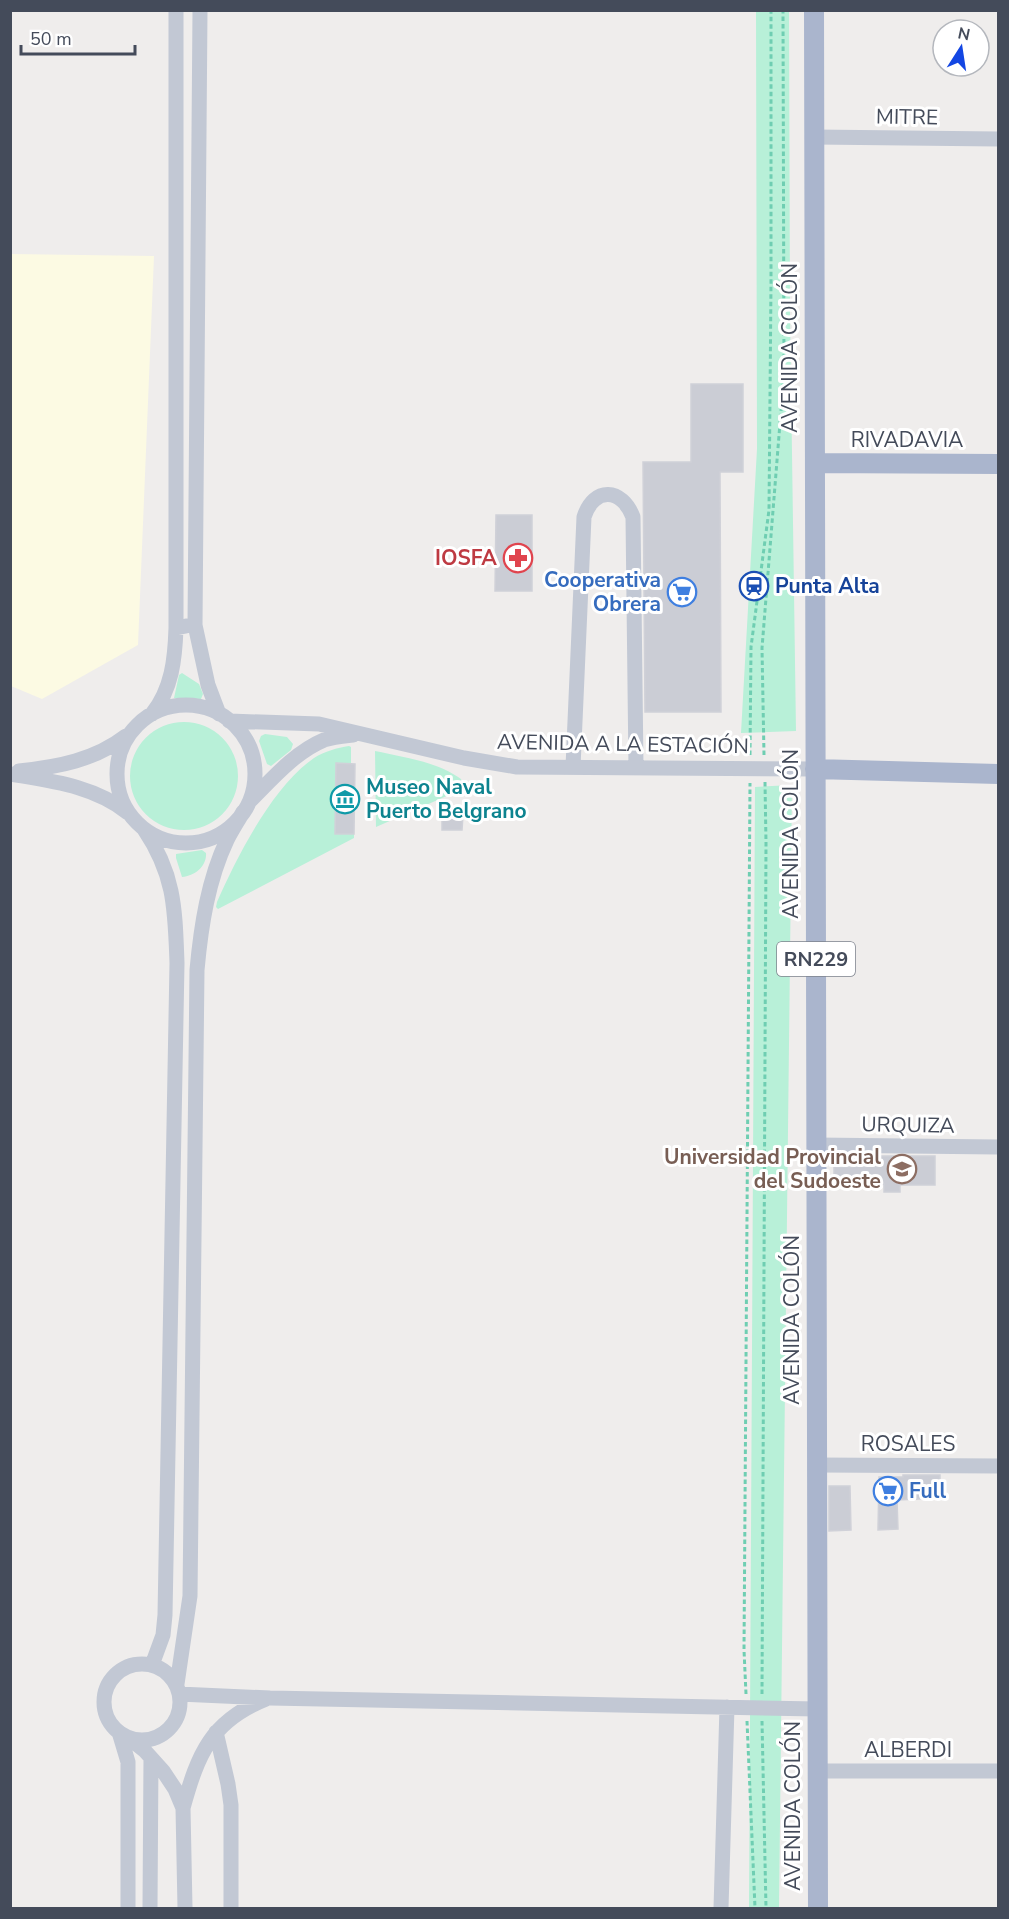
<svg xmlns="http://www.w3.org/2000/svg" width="1009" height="1919" viewBox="0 0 1009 1919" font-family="'Nunito Sans',sans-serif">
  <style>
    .commercial { fill: #fcfae3 }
    .green { fill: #b8f0d8 }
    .building { fill: #cbcdd5; stroke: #d0d1d8; stroke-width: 1.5 }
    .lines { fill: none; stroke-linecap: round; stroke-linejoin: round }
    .path { stroke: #6fceb2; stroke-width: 3; stroke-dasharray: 4.5 3; stroke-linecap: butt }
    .minor { stroke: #c2c8d4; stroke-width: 15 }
    .major { stroke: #aab5cd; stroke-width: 20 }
    .labels { text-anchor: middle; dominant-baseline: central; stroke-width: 6; stroke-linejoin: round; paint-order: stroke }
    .shield { fill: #fff; stroke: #7c818c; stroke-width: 1.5 }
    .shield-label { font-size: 20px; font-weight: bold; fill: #444b5a }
    .street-label { font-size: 21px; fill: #444b5a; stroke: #fff }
    .health-label { font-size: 21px; font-weight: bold; fill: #be3a42; stroke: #fff; text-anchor: end }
    .shop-label { font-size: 21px; font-weight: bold; fill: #366cbe; stroke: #fff; text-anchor: end }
    .transit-label { font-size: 21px; font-weight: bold; fill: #164399; stroke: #fff; text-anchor: start }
    .culture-label { font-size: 21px; font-weight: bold; fill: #0d838f; stroke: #fff; text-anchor: start }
    .education-label { font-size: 21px; font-weight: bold; fill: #785e54; stroke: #fff; text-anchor: end }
  </style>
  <rect width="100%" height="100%" fill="#efedec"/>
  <!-- commercial -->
  <path class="commercial" d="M11,254l143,2 -16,389 -96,54 -31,-13z"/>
  <!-- green -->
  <path class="green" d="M756,11h33l1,303 6,417 -55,2 16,-284z
    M182,673l17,11 4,10 -2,5 -27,-1 5,-23z
    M130 776a54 54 0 1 1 108 0a54 54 0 1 1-108 0Z
    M265,734l22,3 6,7 -2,6 -20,16 -4,-2 -8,-23 2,-5z
    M349,746l2,1v16h-15l-1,71h19v4l-136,71 -2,-2 1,-5c20,-45 55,-115 97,-144 11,-7 23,-10 35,-12z
    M375,751c28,6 63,11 86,28l2,7 -5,5 -82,36z
    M792,785l-13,1123h-30l6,-1121z
    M202,850l4,3c1,13 -11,23 -24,24l-6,-19v-4z"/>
  <!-- building -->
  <path class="building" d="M691,384h52v88h-23l1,240h-76l-2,-250h48z
    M496,515h36v76h-37z
    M336,763l19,1 -1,70h-19z
    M442,815h21l-1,15h-20z
    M853,1156h82v29h-35v7h-16v-8l-50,1v-18h19z
    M903,1475h37v23l-43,2 1,29 -20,1 1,-53h24z
    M829,1486h21l1,44 -22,1z"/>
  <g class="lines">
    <!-- path -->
    <path class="path" d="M750,755l1,-108 18,-137 2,-226v-274
      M764,755l-2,-107 22,-275 -1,-363
      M746,1694l-2,-44 6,-867
      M762,1694l4,-851 -1,-61
      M747,1721l8,187
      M762,1721l4,187"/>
    <!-- minor -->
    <path class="minor" d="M176,10v618
      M200,10l-5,615 13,60 11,29
      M814,137l184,2
      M117 774a69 69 0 1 1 138 0a69 69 0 1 1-138 0Z
      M152,714c20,-25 23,-55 24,-86l10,-2
      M229,721l90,3 145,34 53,9 298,2
      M573,767l11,-250c10,-31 38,-29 49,0l3,251
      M19,771c39,-4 76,-11 107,-35
      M10,774c41,7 85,12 118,39
      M250,801c21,-21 45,-49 74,-61 9,-3 20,-4 29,-5
      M144,829c31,46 31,80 33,134l-12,652 -2,20 -11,30
      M816,1145l182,2
      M817,1465l181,1
      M104 1702a38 38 0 1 1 76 0a38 38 0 1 1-76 0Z
      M177,1684l13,-88 7,-626c4,-44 11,-90 30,-130 5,-10 11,-19 16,-28
      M179,1694l91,4 547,11
      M119,1732l9,30v146
      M216,1732l12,52 3,21v103
      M130,1739l15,12 18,20 12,18 8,19 2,100
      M817,1771h181
      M183,1808c15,-54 28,-87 83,-109
      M150,1908l1,-150
      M721,1908l6,-201"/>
    <!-- major -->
    <path class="major" d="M814,10l4,1898
      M815,463l183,1
      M815,769l183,5"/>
  </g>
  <!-- icons -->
  <defs>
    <g id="pharmacy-ring" transform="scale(1.5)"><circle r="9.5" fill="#fff" stroke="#e0444e" stroke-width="1.5"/><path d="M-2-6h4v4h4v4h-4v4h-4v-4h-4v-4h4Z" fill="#e0444e"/></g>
    <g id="station-ring" transform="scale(1.5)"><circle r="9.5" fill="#fff" stroke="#1a4fb4" stroke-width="1.5"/><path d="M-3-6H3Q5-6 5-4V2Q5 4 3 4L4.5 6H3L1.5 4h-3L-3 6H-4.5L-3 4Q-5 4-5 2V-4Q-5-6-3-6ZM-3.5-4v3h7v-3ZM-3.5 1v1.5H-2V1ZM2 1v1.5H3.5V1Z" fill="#1a4fb4"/></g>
    <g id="supermarket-ring" transform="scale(1.5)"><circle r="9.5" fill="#fff" stroke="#3f7fe0" stroke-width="1.5"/><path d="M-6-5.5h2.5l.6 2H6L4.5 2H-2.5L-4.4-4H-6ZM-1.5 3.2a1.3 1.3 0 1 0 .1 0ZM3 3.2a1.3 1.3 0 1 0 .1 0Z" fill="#3f7fe0"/></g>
    <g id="museum-ring" transform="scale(1.5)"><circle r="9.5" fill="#fff" stroke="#0f9aa8" stroke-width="1.5"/><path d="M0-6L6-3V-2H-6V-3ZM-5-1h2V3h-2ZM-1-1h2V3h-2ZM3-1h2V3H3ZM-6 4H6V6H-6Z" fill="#0f9aa8"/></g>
    <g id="university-ring" transform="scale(1.5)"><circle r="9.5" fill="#fff" stroke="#8d6e63" stroke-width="1.5"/><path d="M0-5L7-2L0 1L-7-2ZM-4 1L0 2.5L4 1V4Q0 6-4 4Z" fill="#8d6e63"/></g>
  </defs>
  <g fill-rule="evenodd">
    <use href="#pharmacy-ring" x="518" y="558"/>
    <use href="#station-ring" x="754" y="586"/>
    <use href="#supermarket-ring" x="682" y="592"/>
    <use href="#museum-ring" x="345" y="799"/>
    <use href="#university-ring" x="902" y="1169"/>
    <use href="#supermarket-ring" x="888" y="1491"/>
  </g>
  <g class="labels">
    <!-- shield labels -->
    <rect class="shield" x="777" y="942" width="78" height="34" rx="4.5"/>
    <g class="shield-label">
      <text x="816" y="959">RN229</text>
    </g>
    <!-- street labels -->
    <g class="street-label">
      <text transform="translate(907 117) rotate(1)">MITRE</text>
      <text transform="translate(790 348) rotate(-90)">AVENIDA COLÓN</text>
      <text x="907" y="440">RIVADAVIA</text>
      <text transform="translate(623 744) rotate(1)">AVENIDA A LA ESTACIÓN</text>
      <text transform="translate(791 834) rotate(-90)">AVENIDA COLÓN</text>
      <text transform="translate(908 1125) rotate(1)">URQUIZA</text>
      <text transform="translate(792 1320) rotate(-90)">AVENIDA COLÓN</text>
      <text x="908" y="1444">ROSALES</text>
      <text x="908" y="1750">ALBERDI</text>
      <text transform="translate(793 1806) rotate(-90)">AVENIDA COLÓN</text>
    </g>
    <!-- health labels -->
    <g class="health-label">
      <text x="497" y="558">IOSFA</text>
    </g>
    <!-- shop labels -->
    <g class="shop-label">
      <text x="661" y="580">Cooperativa<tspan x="661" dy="24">Obrera</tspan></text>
      <text x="909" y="1491" text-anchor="start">Full</text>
    </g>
    <!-- transit labels -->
    <g class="transit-label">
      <text x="775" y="586">Punta Alta</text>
    </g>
    <!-- culture labels -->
    <g class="culture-label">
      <text x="366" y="787">Museo Naval<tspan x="366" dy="24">Puerto Belgrano</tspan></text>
    </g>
    <!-- education labels -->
    <g class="education-label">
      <text x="881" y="1157">Universidad Provincial<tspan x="881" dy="24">del Sudoeste</tspan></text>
    </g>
  </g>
  <!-- border -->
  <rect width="1009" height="1919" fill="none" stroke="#444b5a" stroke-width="24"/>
  <!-- north arrow -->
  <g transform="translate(961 48) rotate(12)"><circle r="28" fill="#ffffff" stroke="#b4b7bd" stroke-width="1.5"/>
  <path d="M0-4.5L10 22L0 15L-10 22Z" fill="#1346e3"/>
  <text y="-9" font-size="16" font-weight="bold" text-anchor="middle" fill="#444b5a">N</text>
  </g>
  <!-- scale -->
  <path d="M21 45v9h114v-9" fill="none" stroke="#444b5a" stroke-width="3"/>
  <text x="30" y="45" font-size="18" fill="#444b5a" stroke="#ffffff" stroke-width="4.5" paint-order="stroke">50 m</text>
</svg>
